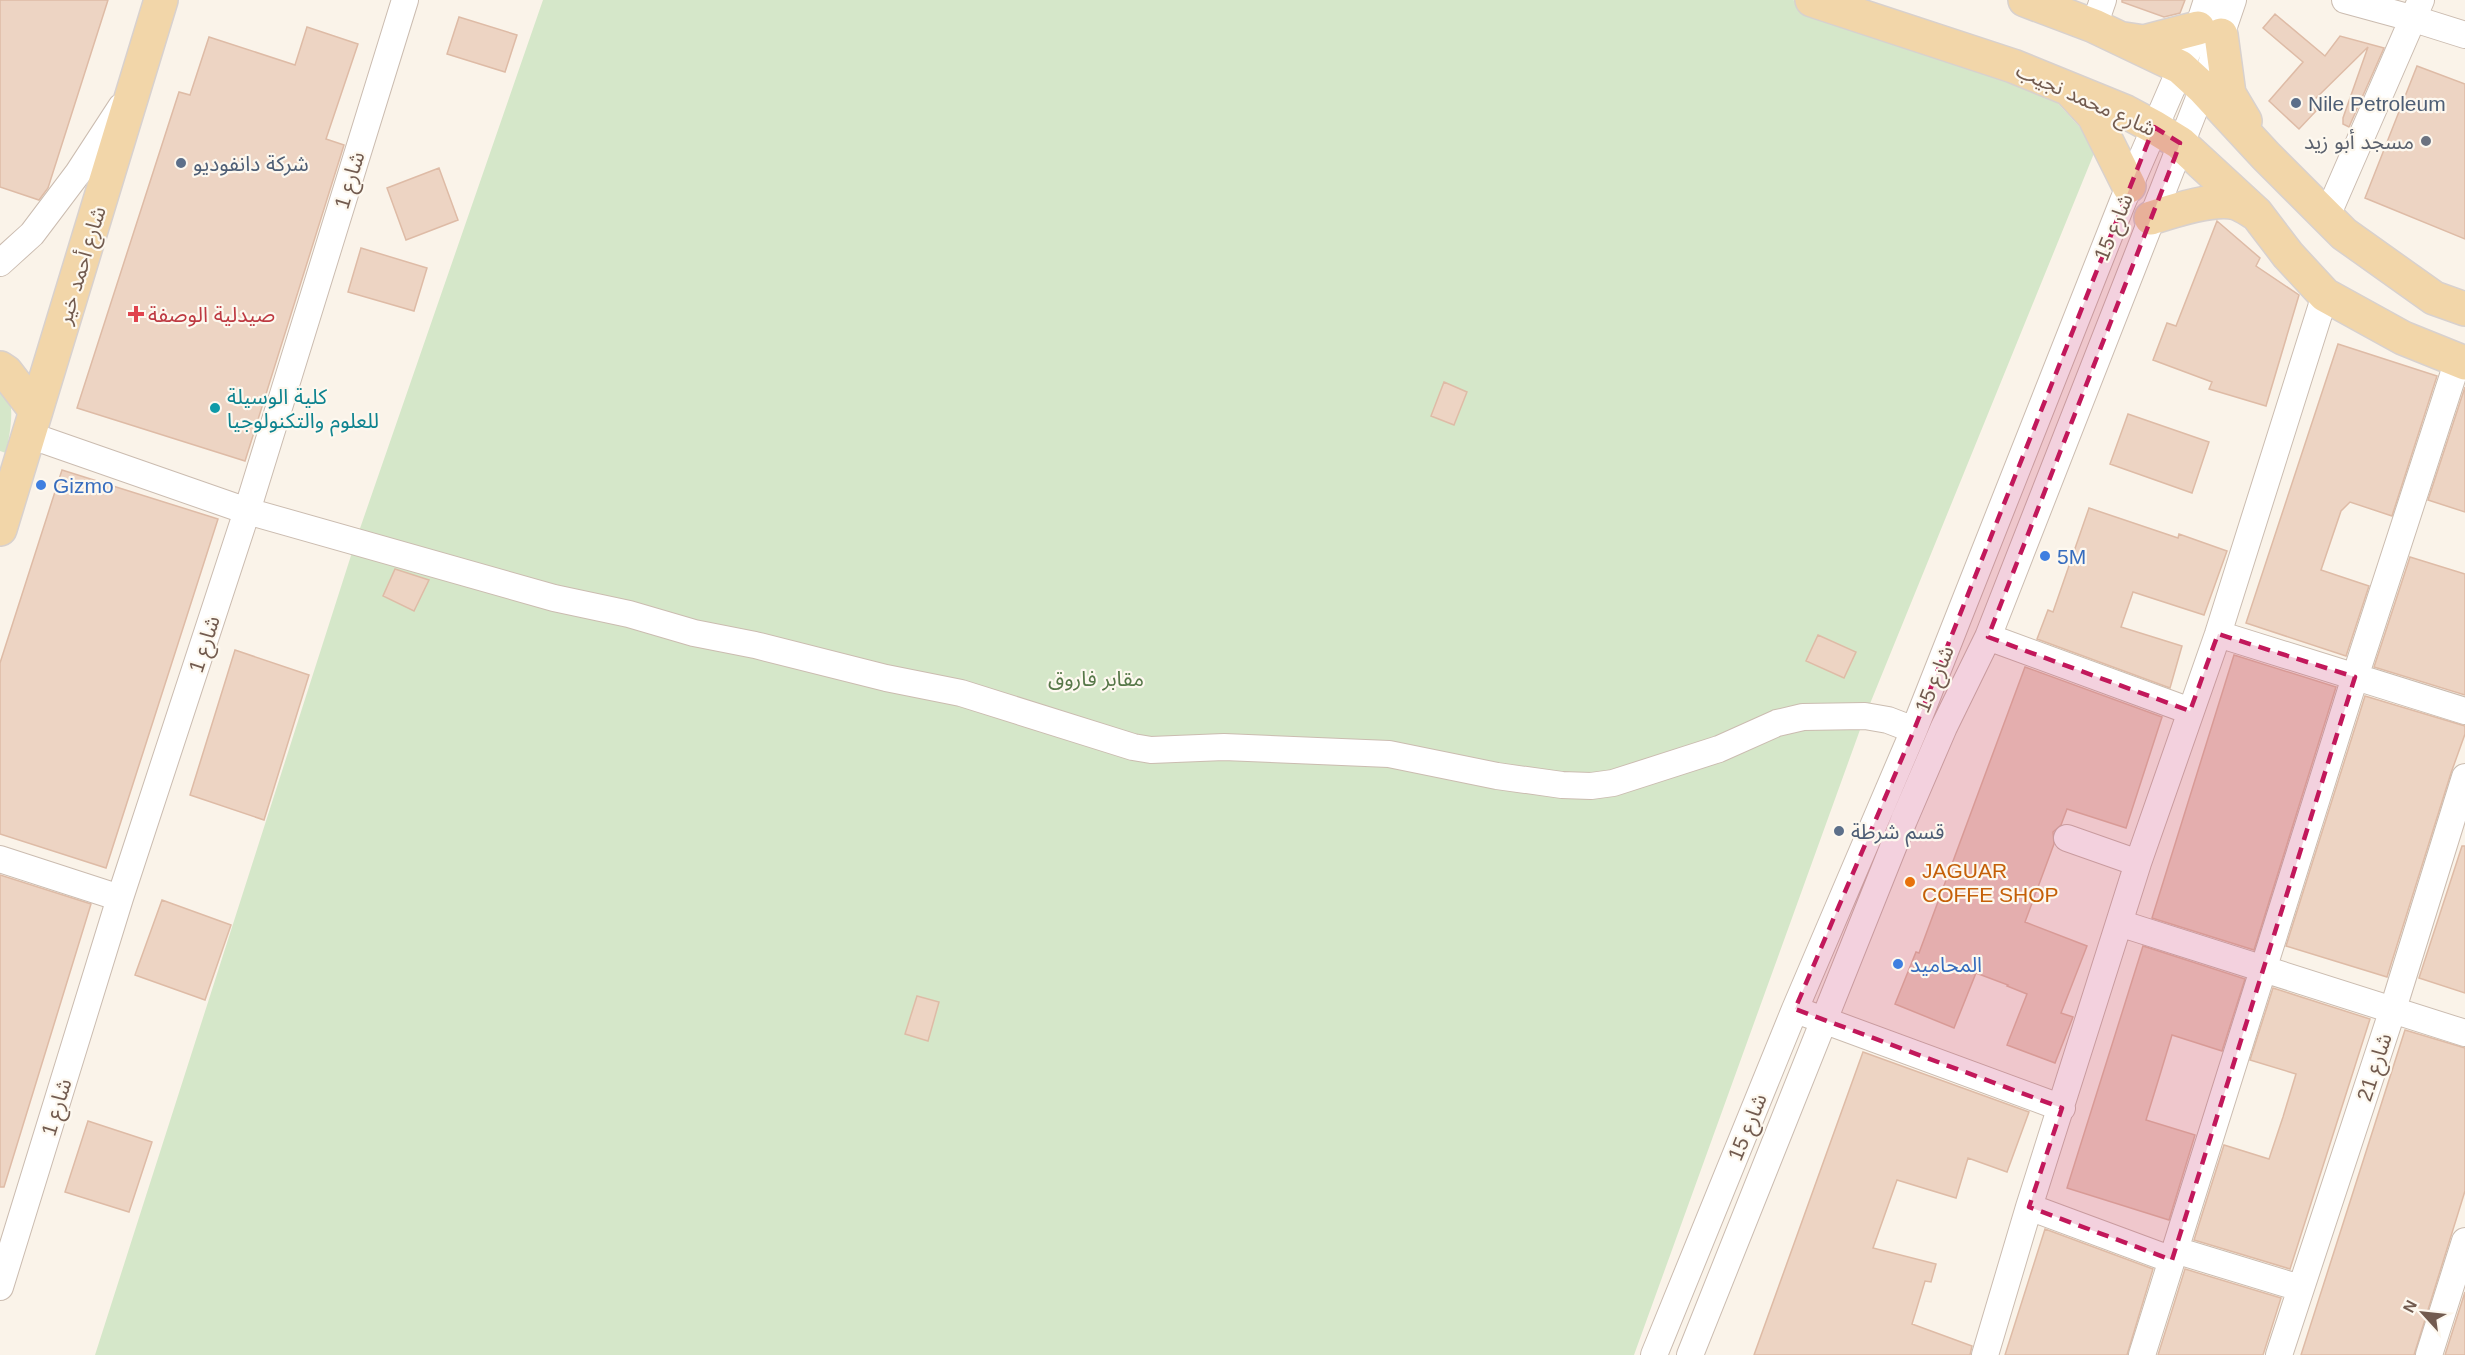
<svg xmlns="http://www.w3.org/2000/svg" width="2465" height="1355" viewBox="0 0 2465 1355" font-family="Helvetica,'Noto Sans Arabic',sans-serif">
  <style>
    .green { fill: #d5e7c9 }
    .building { fill: #edd4c3; stroke: #debba6; stroke-width: 1.5 }
    .lines { fill: none; stroke-linecap: round; stroke-linejoin: round }
    .minor-casing { stroke: #cbbcb0; stroke-width: 28 }
    .major-casing { stroke: #d8d1ce; stroke-width: 36 }
    .minor { stroke: #fff; stroke-width: 26 }
    .major { stroke: #f2d6a9; stroke-width: 33 }
    .marked { fill: #c2185b; fill-opacity: 0.2; stroke: #c2185b; stroke-width: 4.5; stroke-dasharray: 12 8; stroke-linejoin: round }
    .service-dot { fill: #5c6f8a; stroke: #fdf8ef; stroke-width: 2 }
    .worship-dot { fill: #6b7280; stroke: #fdf8ef; stroke-width: 2 }
    .health-dot { fill: #e0444e; stroke: #fdf8ef; stroke-width: 2 }
    .culture-dot { fill: #0f9aa8; stroke: #fdf8ef; stroke-width: 2 }
    .shop-dot { fill: #3f7fe0; stroke: #fdf8ef; stroke-width: 2 }
    .food-dot { fill: #e8710a; stroke: #fdf8ef; stroke-width: 2 }
    .labels { text-anchor: middle; dominant-baseline: central; stroke-width: 4.5; stroke-linejoin: round; paint-order: stroke }
    .street-label { font-size: 21px; fill: #725b4f; stroke: #fdf8ef }
    .service-label { font-size: 21px; fill: #4e5e75; stroke: #fdf8ef; text-anchor: start }
    .worship-label { font-size: 21px; fill: #5b616d; stroke: #fdf8ef; text-anchor: end }
    .health-label { font-size: 21px; fill: #be3a42; stroke: #fdf8ef; text-anchor: start }
    .culture-label { font-size: 21px; fill: #0d838f; stroke: #fdf8ef; text-anchor: start }
    .shop-label { font-size: 21px; fill: #366cbe; stroke: #fdf8ef; text-anchor: start }
    .park-label { font-size: 21px; fill: #567748; stroke: #fdf8ef }
    .food-label { font-size: 21px; fill: #c56008; stroke: #fdf8ef; text-anchor: start }
  </style>
  <rect width="100%" height="100%" fill="#faf3e9"/>
  <!-- green -->
  <path class="green" d="M543,0h1250l250,87 54,59 -232,570 -231,639h-1539l261,-815z
    M0,382c18,15 10,51 6,71l-6,-2z"/>
  <!-- building -->
  <path class="building" d="M0,0h108l-60,188 -9,12 -39,-13z
    M2122,0h63l-5,13 -16,4 -42,-15z
    M2275,14l50,42 15,-20 44,12 -35,79 -6,-3v-6l25,-71 -58,57 6,7 -17,18 -30,-28 34,-39 -40,-34z
    M459,17l58,18 -12,37 -58,-18z
    M307,27l51,17 -32,95 18,6 -99,316 -168,-53 102,-316 11,3 19,-58 86,28z
    M2417,66l48,18v155l-100,-41z
    M439,168l19,52 -52,20 -19,-52z
    M2217,221l43,37 -4,8 43,29 -33,111 -57,-17 3,-7 -59,-22 14,-37 9,3z
    M361,248l66,20 -13,43 -66,-19z
    M2338,344l99,32 -45,140 -42,-14 -9,9 -20,59 48,16 -23,70 -100,-33z
    M1444,382l23,10 -13,33 -23,-9z
    M2465,387v125l-37,-12z
    M2128,414l81,28 -17,51 -82,-29z
    M62,470l156,49 -112,349 -106,-34v-171z
    M2089,508l89,30 1,-4 48,17 -23,64 -71,-23 -12,35 61,19 -12,42 -133,-49 11,-29 5,2z
    M2410,557l55,17v121l-91,-28z
    M395,569l34,11 -15,31 -31,-15z
    M1818,635l38,17 -12,26 -38,-17z
    M235,650l74,25 -45,145 -74,-25z
    M2234,655l102,32 -82,263 -102,-32z
    M2025,667l137,50 -36,111 -59,-19 -6,16 -8,7 1,12 -29,78 62,24 -26,67 12,4 -18,46 -48,-18 20,-51 -20,-8 1,-1 -32,-12 -22,55 -59,-24 21,-52 3,1z
    M2365,696l100,30v8l-14,39 -64,204 -101,-31z
    M2462,846h3v147l-46,-15z
    M0,875l91,29 -87,283h-4z
    M162,900l69,25 -26,75 -70,-25z
    M2143,946l102,33 -23,72 -50,-16 -13,43 -13,42 49,15 -26,85 -102,-32z
    M2273,988l97,31 -80,250 -96,-29 30,-95 45,14 14,-42 13,-43 -46,-14z
    M917,996l22,6 -11,39 -23,-7z
    M2405,1030l60,18v143l-51,164h-113z
    M1863,1052l166,60 -22,60 -39,-14 -12,40 -59,-18 -24,68 63,16 -5,18 -6,-1 -13,43 60,22 -2,9h-216z
    M88,1121l64,21 -23,70 -64,-20z
    M2045,1229l108,40 -26,86h-122z
    M2185,1269l96,29 -18,57h-105z
    M2465,1292v63h-20z"/>
  <g class="lines">
    <!-- minor casing -->
    <g class="minor-casing">
      <path id="minor" d="M2345,0l66,18 54,17
        M2094,26l9,-26
        M2327,216l94,-216
        M0,263l32,-29 46,-61 43,-66
        M29,435l218,76 307,87 75,16 65,19 61,12 131,33 75,15 172,54 18,3 73,-3 165,7 108,22 65,9 29,1 22,-3 106,-34 58,-26 26,-6 62,-1 23,4 26,10
        M2218,634l247,77
        M1988,637l202,74
        M2067,838l71,25
        M0,859l120,39
        M2119,923l346,110
        M1807,1014l255,94
        M2029,1207l143,53
        M2175,1250l125,38
        M0,1287l120,-389 127,-387 158,-511
        M1654,1355l141,-346 119,-279 209,-529 75,-173 9,-28
        M1690,1355l214,-535 40,-93 44,-90 215,-549 30,-88
        M1985,1355l44,-148 109,-344 80,-229 107,-339
        M2142,1355l213,-678 103,-317
        M2279,1355l114,-346 72,-232
        M2429,1355l36,-114"/>
    </g>
    <!-- major casing -->
    <g class="major-casing">
      <path id="major" d="M1812,0l201,66 113,46 28,15 26,16 76,70 32,42 37,40 78,43 62,25
        M2025,0l69,26 86,41 23,21 63,68 78,78 90,64 31,11
        M2221,35l8,59 16,27
        M2124,39l20,3 54,-14
        M2071,91l23,25 35,70
        M2151,218c22,-7 63,-21 85,-15 6,2 12,6 17,9
        M0,368l6,4 30,39
        M0,529l161,-529"/>
    </g>
    <!-- minor -->
    <use href="#minor" class="minor"/>
    <!-- major -->
    <use href="#major" class="major"/>
  </g>
  <!-- marked area -->
  <path class="marked" d="M2154,127l26,16 -5,14 -187,480 202,74 28,-77 137,43 -183,583 -143,-53 33,-99 -267,-99 119,-279z"/>
  <!-- markers -->
  <g class="service-dot">
    <circle cx="2296" cy="103" r="6"/>
    <circle cx="181" cy="163" r="6"/>
    <circle cx="1839" cy="831" r="6"/>
  </g>
  <circle class="worship-dot" cx="2426" cy="141" r="6"/>
  <path class="health-dot" d="M133 305h6v6h6v6h-6v6h-6v-6h-6v-6h6z"/>
  <circle class="culture-dot" cx="215" cy="408" r="6"/>
  <g class="shop-dot">
    <circle cx="41" cy="485" r="6"/>
    <circle cx="2045" cy="556" r="6"/>
    <circle cx="1898" cy="964" r="6"/>
  </g>
  <circle class="food-dot" cx="1910" cy="882" r="6"/>
  <g class="labels">
    <!-- street labels -->
    <g class="street-label">
      <text transform="translate(2086 99) rotate(24)">شارع محمد نجيب</text>
      <text transform="translate(349 180) rotate(-73)">شارع 1</text>
      <text transform="translate(2113 227) rotate(-68)">شارع 15</text>
      <text transform="translate(81 265) rotate(-73)">شارع أحمد خير</text>
      <text transform="translate(204 644) rotate(-72)">شارع 1</text>
      <text transform="translate(1934 679) rotate(-68)">شارع 15</text>
      <text transform="translate(2374 1067) rotate(-72)">شارع 21</text>
      <text transform="translate(56 1107) rotate(-73)">شارع 1</text>
      <text transform="translate(1747 1127) rotate(-68)">شارع 15</text>
    </g>
    <!-- service labels -->
    <g class="service-label">
      <text x="2308" y="103">Nile Petroleum</text>
      <text x="193" y="163">شركة دانفوديو</text>
      <text x="1851" y="831">قسم شرطة</text>
    </g>
    <!-- worship labels -->
    <g class="worship-label">
      <text x="2414" y="141">مسجد أبو زيد</text>
    </g>
    <!-- health labels -->
    <g class="health-label">
      <text x="148" y="314">صيدلية الوصفة</text>
    </g>
    <!-- culture labels -->
    <g class="culture-label">
      <text x="227" y="396">كلية الوسيلة<tspan x="227" dy="24">للعلوم والتكنولوجيا</tspan></text>
    </g>
    <!-- shop labels -->
    <g class="shop-label">
      <text x="53" y="485">Gizmo</text>
      <text x="2057" y="556">5M</text>
      <text x="1910" y="964">المحاميد</text>
    </g>
    <!-- park labels -->
    <g class="park-label">
      <text x="1096" y="678">مقابر فاروق</text>
    </g>
    <!-- food labels -->
    <g class="food-label">
      <text x="1922" y="870">JAGUAR<tspan x="1922" dy="24">COFFE SHOP</tspan></text>
    </g>
  </g>
  <!-- north arrow -->
  <g transform="translate(2423 1313) rotate(297)" stroke="#fdf8ef" stroke-width="4.5" paint-order="stroke">
  <path d="M0-4.5L10 22L0 15L-10 22Z" fill="#725b4f"/>
  <text y="-9" font-size="16" font-weight="bold" text-anchor="middle" fill="#725b4f">N</text>
  </g>
</svg>
